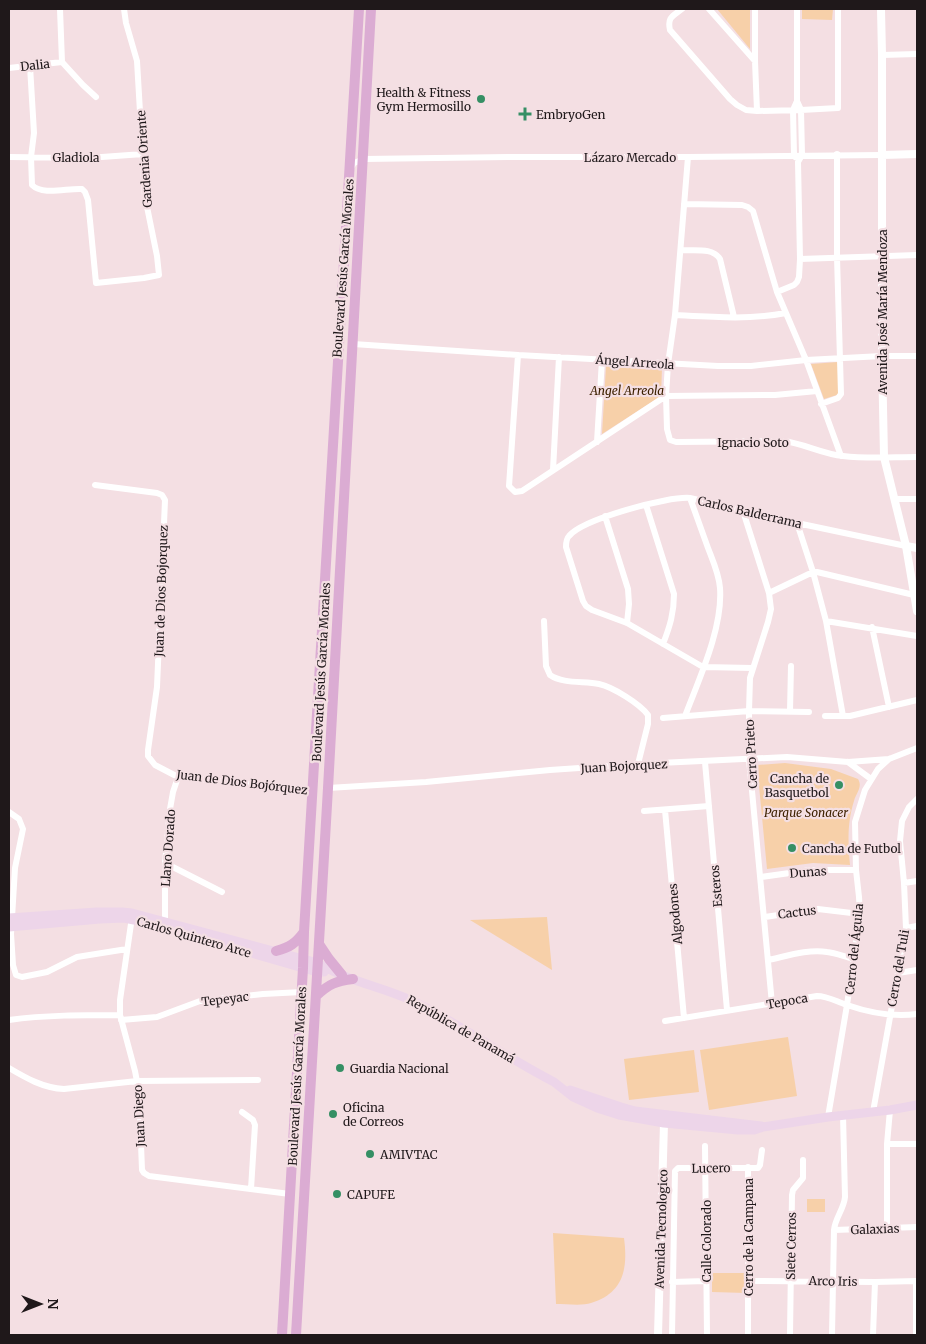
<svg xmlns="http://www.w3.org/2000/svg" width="926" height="1344" viewBox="0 0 926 1344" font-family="Merriweather,serif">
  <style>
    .green { fill: #f7d0a9 }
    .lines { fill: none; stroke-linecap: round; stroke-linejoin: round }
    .minor { stroke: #fff; stroke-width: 6 }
    .tertiary { stroke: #fff; stroke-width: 8 }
    .secondary { stroke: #edd5e9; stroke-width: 9 }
    .primary { stroke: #dbacd3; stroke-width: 10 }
    .poi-dot { fill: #358f64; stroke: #f4dfe3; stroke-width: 2 }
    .labels { text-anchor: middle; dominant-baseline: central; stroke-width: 4.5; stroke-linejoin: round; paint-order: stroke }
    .street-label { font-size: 12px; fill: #1f181a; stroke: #f4dfe3 }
    .poi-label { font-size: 12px; fill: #1f181a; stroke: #f4dfe3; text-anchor: start }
    .park-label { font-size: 12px; font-style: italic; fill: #3d2100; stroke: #f4dfe3 }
  </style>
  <rect width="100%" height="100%" fill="#f4dfe3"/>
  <!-- green -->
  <path class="green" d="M717,9h33v40z
    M802,9h31l-1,11 -30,-1z
    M838,362l2,32 -16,5 -13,-35z
    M606,366l56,2 -1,28 -59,38z
    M785,763l46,6 27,10c5,8 -2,14 -4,22 -7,22 -6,42 -4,64l-37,-2 -46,6 -10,-104z
    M547,917l5,53 -82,-50z
    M788,1037l9,59 -88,14 -9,-60z
    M694,1050l5,42 -70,8 -5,-41z
    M807,1199h18v13h-18z
    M553,1233l71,5c4,30 0,55 -33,65 -8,3 -25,1 -35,1z
    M712,1273h34v20l-34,-1z"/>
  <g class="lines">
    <!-- minor -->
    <path class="minor" d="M60,9l2,53
      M682,9c-9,7 -15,8 -12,21l60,69 7,6 9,5 11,1 44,-1 37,-2v-99
      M709,9l46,52
      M755,9v52l2,50
      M882,55l35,-1
      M62,62l21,23 13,12
      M30,66l4,67 -3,24 1,28c11,11 35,3 50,4l3,3 3,8 8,83 48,-5 15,-3 -2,-19 -12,-59 -8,-136 -11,-38 -2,-14
      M9,68l53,-6
      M9,157l79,1 55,-4
      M688,157l-13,158 -7,49 -2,32 1,33 3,11 6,2 107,-1c20,2 39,13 60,15 24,3 50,1 74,1
      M795,157l-1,-2 -1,-45 4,-9v-92
      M350,169l4,-6 10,-4 144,-2h180l194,-2
      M684,204l58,1 6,2 5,4 24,81 29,68 35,96
      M681,250c13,1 32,-3 39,9l14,58
      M800,259l117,-4
      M777,292l17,-7 3,-3 2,-5 1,-18 -2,-97 4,-7 -1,-45 -4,-9
      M675,315c37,2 74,5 111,-2
      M353,344l165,11 200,11h33l55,-6 76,-4h35
      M518,355l-9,131 6,6 7,-1 144,-95 109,-1 42,-4
      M821,404l17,-6 3,-4 -4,-137v-103
      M597,442l5,-82
      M553,470l6,-113
      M95,485l62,8 5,2 3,5 -8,187 -9,63v6l7,9 23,12 136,13
      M894,499h23
      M646,505l28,89c0,19 -4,32 -11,50
      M743,511l26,82 2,16 -3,13 -18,56 -1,33v48l23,245
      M605,516l23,73 1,15 -2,19
      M797,523l16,49 13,49 17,95
      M769,593l44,-21h4l97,23
      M544,621l2,45 4,9c13,9 33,6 49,9 14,3 41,20 49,31v9l-10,40
      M826,621l91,15
      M872,627l17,80
      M752,668l-49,-1 -76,-44 -35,-13 -6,-4 -3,-5 -17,-54c0,-4 0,-8 3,-11 14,-17 99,-40 121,-38l107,25 109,23
      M790,711l1,-45
      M685,716c14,-37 38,-88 35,-128 -1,-14 -7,-27 -12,-40 -6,-17 -12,-33 -18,-50
      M825,716h25l67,-16
      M663,718l86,-7 60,1
      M705,762l22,248
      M848,762l23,17
      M328,788l98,-6 124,-12 88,-6 149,-7 61,5 41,-3 28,-11
      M665,810l19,208
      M644,811l65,-5
      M9,812l10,7 4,10 -8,39 -4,66 2,31 3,10 6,2 25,-5 30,-15 50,-8
      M165,863l57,29
      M761,877l50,-7h45
      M904,883l13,-2
      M132,917l-12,83v15l15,56 4,21 3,78 2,3 5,3 141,18
      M765,917l53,-8 42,5
      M165,921v-58l5,-54 3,-17 5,-15
      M906,928l11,-2
      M768,960c19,-4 40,-11 59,-8 9,1 18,5 27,7
      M898,973l19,-3
      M9,1020c37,-5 73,-5 111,-5
      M121,1020l36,-3 43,-16 63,-7 39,-2
      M665,1021l152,-25c11,0 20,6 30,9 23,8 47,12 70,9
      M9,1068c17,10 34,20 55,21l73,-8 121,-1
      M242,1112l11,8 2,5 -4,64
      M873,1112l33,-184 -2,-45 -4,-42 2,-20 7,-14 8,-8
      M828,1117l19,-112 13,-91 -1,-17 -3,-27 -1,-48 10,-32 13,-21 11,-10
      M887,1144h30
      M705,1146l2,189
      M748,1167v168
      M887,1228v-84l3,-34
      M834,1230l83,-3
      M749,1281l126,1 42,-1
      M916,1281v54
      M672,1282l34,-1
      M672,1335l3,-164 3,-3h80l2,-3 2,-15
      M790,1335l2,-140 1,-5 10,-12v-18
      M832,1335l2,-105c1,-12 10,-21 11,-33l-2,-82
      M873,1335l2,-53"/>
    <!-- tertiary -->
    <path class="tertiary" d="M881,9l1,46v301l2,101 22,89 11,65
      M882,155l35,-1
      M906,546l11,2
      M658,1335l6,-212"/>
    <!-- secondary -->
    <path class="secondary" d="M9,918l88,-6h25l10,1 186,50c30,19 67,24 99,40 47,24 90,55 137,79l19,15 24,11 22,7 45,8 74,7h16l9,-3 65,-10 62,-7 27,-5
      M9,927l91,-8 24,-1 20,4 159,46 14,4h7
      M570,1090l51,17 14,4 126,15"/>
    <!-- primary -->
    <path class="primary" d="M319,944l10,15 13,16
      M276,951c14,-4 19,-7 28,-19
      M316,996c13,-12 20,-15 37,-17
      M282,1335l21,-367 1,-36 55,-923
      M296,1335l32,-547 43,-779"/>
  </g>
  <!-- markers -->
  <g class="poi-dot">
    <circle cx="481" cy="99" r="5"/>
    <path d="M522.5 106.5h5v5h5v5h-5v5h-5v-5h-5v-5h5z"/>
    <circle cx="839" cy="785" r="5"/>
    <circle cx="792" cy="848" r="5"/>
    <circle cx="340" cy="1068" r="5"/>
    <circle cx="333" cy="1114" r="5"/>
    <circle cx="370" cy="1154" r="5"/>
    <circle cx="337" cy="1194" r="5"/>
  </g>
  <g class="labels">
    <!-- street labels -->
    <g class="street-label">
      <text transform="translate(35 65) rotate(-6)">Dalia</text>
      <text x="76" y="157">Gladiola</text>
      <text x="630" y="157">Lázaro Mercado</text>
      <text transform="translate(144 159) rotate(-94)">Gardenia Oriente</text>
      <text transform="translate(343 268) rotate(-86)">Boulevard Jesús García Morales</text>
      <text transform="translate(882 312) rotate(-90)">Avenida José María Mendoza</text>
      <text transform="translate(635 362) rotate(4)">Ángel Arreola</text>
      <text x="753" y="442">Ignacio Soto</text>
      <text transform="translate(750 512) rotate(13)">Carlos Balderrama</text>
      <text transform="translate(161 591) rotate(-88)">Juan de Dios Bojorquez</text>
      <text transform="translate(321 672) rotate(-87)">Boulevard Jesús García Morales</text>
      <text transform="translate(751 754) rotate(-93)">Cerro Prieto</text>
      <text transform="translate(624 766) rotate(-3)">Juan Bojorquez</text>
      <text transform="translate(242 782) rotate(7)">Juan de Dios Bojórquez</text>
      <text transform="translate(168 848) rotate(-86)">Llano Dorado</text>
      <text transform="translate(808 872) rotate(-4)">Dunas</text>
      <text transform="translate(716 886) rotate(-95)">Esteros</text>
      <text transform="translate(797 912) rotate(-7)">Cactus</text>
      <text transform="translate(675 914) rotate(-95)">Algodones</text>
      <text transform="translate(194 937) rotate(16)">Carlos Quintero Arce</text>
      <text transform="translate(854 949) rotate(-84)">Cerro del Águila</text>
      <text transform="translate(898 968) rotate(-80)">Cerro del Tuli</text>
      <text transform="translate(225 999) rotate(-7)">Tepeyac</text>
      <text transform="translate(787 1001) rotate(-10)">Tepoca</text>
      <text transform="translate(461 1029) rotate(30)">República de Panamá</text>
      <text transform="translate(297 1076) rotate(-87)">Boulevard Jesús García Morales</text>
      <text transform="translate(139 1116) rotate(-93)">Juan Diego</text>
      <text transform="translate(711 1168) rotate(-1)">Lucero</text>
      <text transform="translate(661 1229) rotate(-88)">Avenida Tecnologico</text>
      <text transform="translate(875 1229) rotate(-2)">Galaxias</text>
      <text transform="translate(748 1237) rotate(-90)">Cerro de la Campana</text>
      <text transform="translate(706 1241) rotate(-90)">Calle Colorado</text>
      <text transform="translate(791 1246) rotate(-89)">Siete Cerros</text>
      <text transform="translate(833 1281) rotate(1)">Arco Iris</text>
    </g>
    <!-- poi labels -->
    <g class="poi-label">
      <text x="471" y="92" text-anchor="end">Health &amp; Fitness<tspan x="471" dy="14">Gym Hermosillo</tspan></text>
      <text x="536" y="114">EmbryoGen</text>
      <text x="829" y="778" text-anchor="end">Cancha de<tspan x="829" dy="14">Basquetbol</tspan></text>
      <text x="802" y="848">Cancha de Futbol</text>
      <text x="350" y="1068">Guardia Nacional</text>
      <text x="343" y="1107">Oficina<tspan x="343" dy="14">de Correos</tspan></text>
      <text x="380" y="1154">AMIVTAC</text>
      <text x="347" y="1194">CAPUFE</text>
    </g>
    <!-- park labels -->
    <g class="park-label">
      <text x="627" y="390">Angel Arreola</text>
      <text x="806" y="812">Parque Sonacer</text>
    </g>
  </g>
  <!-- border -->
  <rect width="926" height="1344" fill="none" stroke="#1f181a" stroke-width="20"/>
  <!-- north arrow -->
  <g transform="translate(40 1304) rotate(90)" stroke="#f4dfe3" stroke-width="4" paint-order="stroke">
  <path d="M0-4L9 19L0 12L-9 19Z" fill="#1f181a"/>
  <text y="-8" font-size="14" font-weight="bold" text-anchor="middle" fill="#1f181a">N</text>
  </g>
</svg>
